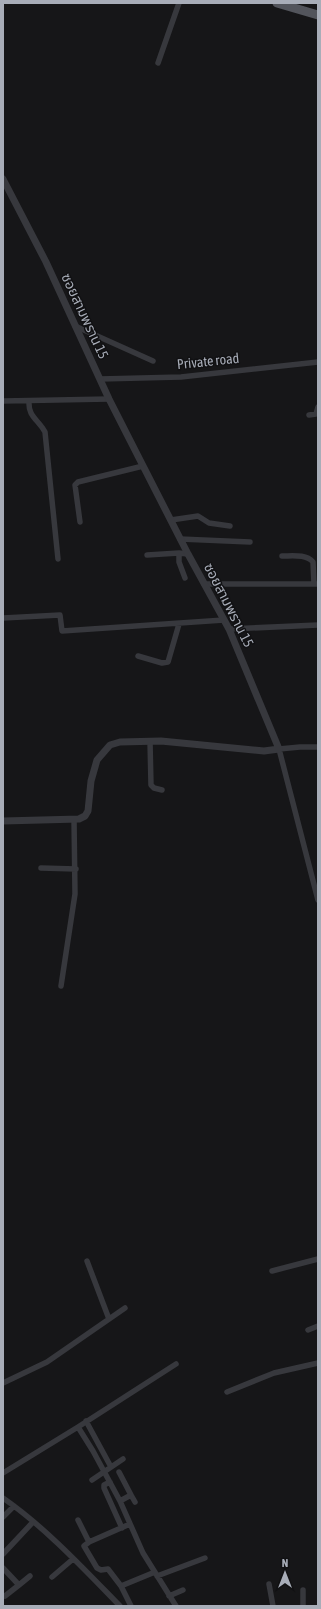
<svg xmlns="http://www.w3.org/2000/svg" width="321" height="1609" viewBox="0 0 321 1609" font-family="'Asap Condensed','Noto Sans Thai',sans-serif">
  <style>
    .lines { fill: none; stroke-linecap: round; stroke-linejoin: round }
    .minor { stroke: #37383d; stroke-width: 5.5 }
    .tertiary { stroke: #37383d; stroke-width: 7 }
    .primary { stroke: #53555c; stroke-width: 9 }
    .labels { text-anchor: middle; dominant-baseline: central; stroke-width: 3; stroke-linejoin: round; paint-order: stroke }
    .street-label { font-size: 14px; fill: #a8adb8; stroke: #111113 }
  </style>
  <rect width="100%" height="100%" fill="#161618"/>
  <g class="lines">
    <!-- minor -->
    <path class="minor" d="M158,63l21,-60
      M75,326l78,35
      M100,379l81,-2 137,-15
      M3,401l106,-2
      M29,401c-1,16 9,18 16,31l13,127
      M309,415l7,-1 2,-7
      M171,520l27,-4 11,7 21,3
      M80,522l-5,-37 3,-3 65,-16
      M180,539l70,3
      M179,553v9l6,16
      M147,555l32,-2 9,1
      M282,556c11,0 24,-2 31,6l1,22
      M204,584h114
      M3,618l57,-3 2,16 162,-11
      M229,629l89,-4
      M138,656l24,7 6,-1 11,-38
      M150,741l1,44 3,3 8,2
      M318,747h-18l-21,2 39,151
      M41,868l35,1
      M61,986l14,-92 -1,-75
      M87,1261l22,58
      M272,1271l46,-12
      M308,1330l10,-4
      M3,1383l44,-21 78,-54
      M227,1392l47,-19 44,-10
      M86,1421l25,46
      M78,1427l15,24 27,50 23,52 33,53
      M119,1472l12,23 -11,6
      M3,1473l75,-46 98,-63
      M92,1480l31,-21
      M110,1482l-6,3v3l18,40
      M131,1495l4,7
      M3,1498c43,30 81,71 117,108
      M3,1517l11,-11
      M78,1520l11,22
      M130,1524l-41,18 -5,4 13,22 4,2 7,-1 13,17 10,20
      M3,1554l30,-32
      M3,1568l16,17 11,-9
      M157,1576l48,-18
      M52,1577l21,-18
      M269,1584l4,22
      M121,1586l34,-14
      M303,1590v16
      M5,1596l14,-11
      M169,1596l14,-6"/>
    <!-- tertiary -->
    <path class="tertiary" d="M3,179l43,83 63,137 29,57 50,98 41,75 50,120 -15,2 -103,-10 -41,1 -10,3 -13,15 -6,21 -3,30 -3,5 -6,3 -76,2"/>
    <!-- primary -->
    <path class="primary" d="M277,3l41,12"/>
  </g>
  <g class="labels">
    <!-- street labels -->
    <g class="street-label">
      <text transform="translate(85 316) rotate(65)">ซอยสามพราน 15</text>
      <text transform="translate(208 361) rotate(-6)">Private road</text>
      <text transform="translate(229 605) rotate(63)">ซอยสามพราน 15</text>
    </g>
  </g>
  <!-- border -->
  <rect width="321" height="1609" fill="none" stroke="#a8adb8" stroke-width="8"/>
  <!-- north arrow -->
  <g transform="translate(285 1573)" stroke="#111113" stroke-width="3" paint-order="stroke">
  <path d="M0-3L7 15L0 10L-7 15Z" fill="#a8adb8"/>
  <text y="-6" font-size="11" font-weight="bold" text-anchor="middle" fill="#a8adb8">N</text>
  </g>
</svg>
